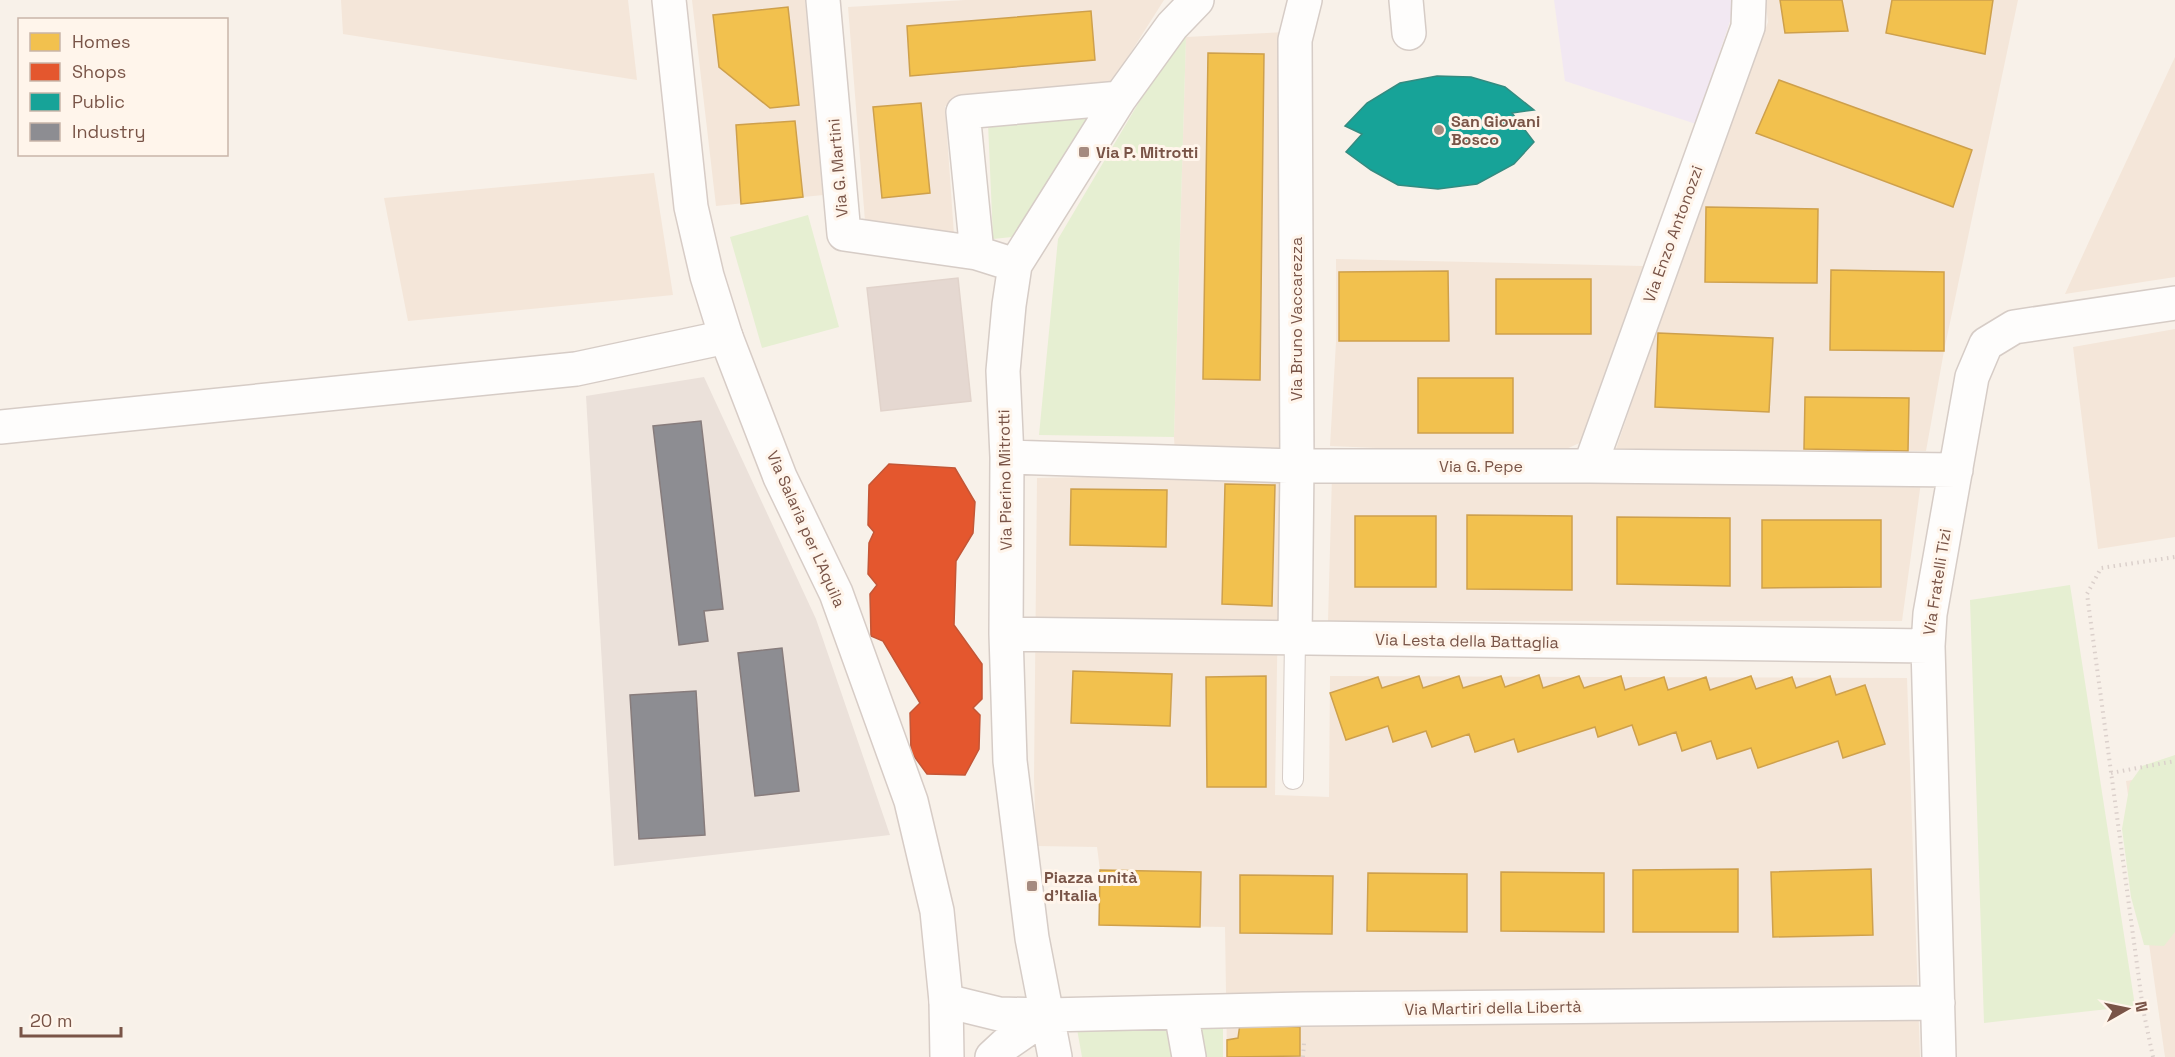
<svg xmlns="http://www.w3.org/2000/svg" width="2175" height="1057" viewBox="0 0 2175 1057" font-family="'Space Grotesk',sans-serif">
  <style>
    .residential { fill: #f4e6d9 }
    .industrial { fill: #ebe1da }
    .education { fill: #f2e8f2 }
    .green { fill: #e6efd2 }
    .homes { fill: #f2c14e; stroke: #cea04c; stroke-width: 1.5 }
    .shops { fill: #e4572e; stroke: #c45636; stroke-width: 1.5 }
    .public { fill: #17a398; stroke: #348b80; stroke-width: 1.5 }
    .industry { fill: #8d8d92; stroke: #877c7c; stroke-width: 1.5 }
    .building { fill: #e5d8d1; stroke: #e1d3cb; stroke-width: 1.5 }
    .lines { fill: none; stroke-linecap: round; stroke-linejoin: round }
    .lane-casing { stroke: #d6ccc6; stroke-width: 22 }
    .street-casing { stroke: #d6ccc6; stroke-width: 36 }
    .secondary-casing { stroke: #d7ccc6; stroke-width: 36 }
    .path { stroke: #dbd0cb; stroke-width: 4; stroke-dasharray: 1.5 4.5; stroke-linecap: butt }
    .lane { stroke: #fefdfc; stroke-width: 20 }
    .street { stroke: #fefdfc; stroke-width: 33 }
    .secondary { stroke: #fefdfc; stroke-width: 33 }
    .poi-dot { fill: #a58b80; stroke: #fff5eb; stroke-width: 2 }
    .labels { text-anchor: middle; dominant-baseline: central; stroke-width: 6; stroke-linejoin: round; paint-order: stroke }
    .poi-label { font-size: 16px; font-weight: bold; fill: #795447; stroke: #fff5eb; text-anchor: start }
    .street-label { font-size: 16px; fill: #795447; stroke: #fff5eb }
  </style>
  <rect width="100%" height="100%" fill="#f8f1e9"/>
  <!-- residential -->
  <path class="residential" d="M341,0h287l9,80 -294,-46z
    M692,0h113l18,195 -107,11z
    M965,0h199l-57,90 -162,16 9,129 -89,-14 -17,-214z
    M1765,0h253l-74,351 -18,100 -310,-2 82,-241 70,-186z
    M1287,32l-12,763 54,2 1,-121 577,2 13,379h-693l-2,-130 -126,-2 1,-55 -3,-23 -61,-1 -2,-68 3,-300 139,-3 -2,-38 12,-400z
    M2175,57v220l-110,17 32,-70z
    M654,173l19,122 -265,26 -24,-123z
    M1336,259l307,7 -61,176 -16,7h-167l-69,-3 6,-104z
    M2175,329v208l-77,12 -25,-202z
    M1332,476l589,6 -19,139h-574z
    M2175,773v284h-10l-39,-276z"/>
  <!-- industrial -->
  <path class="industrial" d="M704,377l112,242 74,216 -276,31 -28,-470z"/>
  <!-- education -->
  <path class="education" d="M1554,0h183l-41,124 -131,-43z"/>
  <!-- green -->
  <path class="green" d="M1186,37l-12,400 -135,-2 19,-196 113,-191z
    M1089,116l-77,121 -19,2 -5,-116z
    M808,215l31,112 -77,21 -32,-111z
    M2070,585l65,421 -151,17 -14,-423z
    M2175,755v177l-11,14 -20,-1 -13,-48 -9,-68 8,-46 12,-17z
    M1223,1028v29h-141l-5,-28z"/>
  <!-- homes -->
  <path class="homes" d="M1780,0h62l6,31 -63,2z
    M1892,0h101l-8,54 -99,-21z
    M788,7l11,98 -29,3 -51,-41 -6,-52z
    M1091,11l4,49 -185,16 -3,-50z
    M1208,53l56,1 -4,326 -57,-1z
    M1779,80l193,70 -19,57 -197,-74z
    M921,103l9,90 -48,5 -9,-91z
    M795,121l8,76 -62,7 -5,-79z
    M1706,207l112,2 -1,74 -112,-1z
    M1831,270l113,2v79l-114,-1z
    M1448,271l1,70h-110v-69z
    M1496,279h95v55h-95z
    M1658,333l115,5 -4,74 -114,-5z
    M1418,378h95v55h-95z
    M1805,397l104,1 -1,53 -104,-2z
    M1225,484l50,1 -3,121 -50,-2z
    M1071,489l96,1 -1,57 -96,-2z
    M1467,515l105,1v74l-105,-1z
    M1355,516h81v71h-81z
    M1617,517l113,1v68l-113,-2z
    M1762,520h119v67l-119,1z
    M1073,671l99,3 -2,52 -99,-3z
    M1539,675l4,13 36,-12 5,12 37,-12 4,14 39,-13 4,13 38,-13 4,13 41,-14 5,13 36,-12 4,11 34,-12 6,19 29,-10 20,59 -42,14 -5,-17 -80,27 -7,-20 -34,11 -6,-18 -29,10 -6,-19 -37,13 -7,-20 -34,12 -3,-10 -77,25 -4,-13 -39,13 -6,-18 -37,13 -6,-16 -33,11 -5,-16 -42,14 -16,-47 48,-16 4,11 37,-12 4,12 36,-12 4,12 38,-12 4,11z
    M1266,676v111h-59l-1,-110z
    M1738,869v63h-105v-62z
    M1871,869l2,66 -100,2 -2,-65z
    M1100,870l101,2 -1,55 -101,-2z
    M1501,872l103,1v59l-103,-1z
    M1368,873l99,1v58l-100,-1z
    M1240,875l93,1 -1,58 -92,-1z
    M1240,1024l60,3v29l-73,1v-17l11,-2z"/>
  <!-- shops -->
  <path class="shops" d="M889,464l66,4 20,34 -2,31 -17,28 -2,64 28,39v35l-9,9 7,7 -1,34 -14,26 -38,-1 -16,-22 -1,-39 10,-10 -37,-62 -12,-5 -1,-42 7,-9 -9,-11 1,-31 5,-11 -6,-7 1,-40z"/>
  <!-- public -->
  <path class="public" d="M1437,76l34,1 34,10 29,23 -22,3 22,29 -20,22 -37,20 -39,5 -40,-4 -27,-15 -25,-18 16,-18 -17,-8 22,-23 33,-20z"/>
  <!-- industry -->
  <path class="industry" d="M701,421l22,188 -19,2 4,30 -29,4 -26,-219z
    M782,648l17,143 -44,5 -17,-143z
    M696,691l9,144 -66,4 -9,-144z"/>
  <!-- building -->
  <path class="building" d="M958,278l13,123 -90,10 -14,-123z"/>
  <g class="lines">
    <!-- lane casing -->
    <g class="lane-casing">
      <path id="lane" d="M1293,779l2,-140"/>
    </g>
    <!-- street casing -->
    <g class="street-casing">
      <path id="street" d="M823,0l21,234 133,19 38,12
        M1406,0l3,33
        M977,253l-14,-141 157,-14
        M0,427l576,-58 150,-32
        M1007,457l290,9h293l366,4
        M1590,466l158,-439 1,-27
        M1006,634l922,12
        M1295,639l2,-173 -2,-426 10,-40
        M946,1001l53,13 49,1 -42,29 -14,13
        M1181,1012l8,45
        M1048,1015l256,-6 634,-6
        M1055,1057l-23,-119 -22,-177 -4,-127 1,-177 -4,-86 6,-66 6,-40 105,-167 52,-72 25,-26
        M1939,1057l-11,-411 2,-32 42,-237 14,-33 28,-17 161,-24"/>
    </g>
    <!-- secondary casing -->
    <g class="secondary-casing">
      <path id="secondary" d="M669,0l22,207 16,69 19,61 54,140 56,116 75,208 26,110 9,90 1,56"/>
    </g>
    <!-- path -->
    <path class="path" d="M2111,773l64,-12
      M1303,1057l1,-14
      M2153,1057l-10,-48 -56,-415 14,-26 74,-11"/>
    <!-- lane -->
    <use href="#lane" class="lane"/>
    <!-- street -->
    <use href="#street" class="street"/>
    <!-- secondary -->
    <use href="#secondary" class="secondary"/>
  </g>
  <!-- markers -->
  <g class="poi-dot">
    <circle cx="1439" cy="130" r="6"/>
    <rect x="1078" y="146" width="12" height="12" rx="3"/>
    <rect x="1026" y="880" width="12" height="12" rx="3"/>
  </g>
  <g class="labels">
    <!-- poi labels -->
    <g class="poi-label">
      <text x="1451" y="121">San Giovani<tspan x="1451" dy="18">Bosco</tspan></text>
      <text x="1096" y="152">Via P. Mitrotti</text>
      <text x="1044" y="877">Piazza unità<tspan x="1044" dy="18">d'Italia</tspan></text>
    </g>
    <!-- street labels -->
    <g class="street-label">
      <text transform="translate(838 168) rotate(-95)">Via G. Martini</text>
      <text transform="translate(1673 234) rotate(-70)">Via Enzo Antonozzi</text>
      <text transform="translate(1296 319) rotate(-90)">Via Bruno Vaccarezza</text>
      <text x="1481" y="466">Via G. Pepe</text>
      <text transform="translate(1005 480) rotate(-91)">Via Pierino Mitrotti</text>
      <text transform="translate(806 529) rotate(66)">Via Salaria per L'Aquila</text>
      <text transform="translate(1937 582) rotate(-81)">Via Fratelli Tizi</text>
      <text transform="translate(1467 641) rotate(1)">Via Lesta della Battaglia</text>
      <text transform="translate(1493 1008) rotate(-1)">Via Martiri della Libertà</text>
    </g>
  </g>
  <!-- legend -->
  <rect x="18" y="18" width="210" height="138" fill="#fff5eb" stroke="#c9b5a9" stroke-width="1.5"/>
  <rect x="30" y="33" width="30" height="18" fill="#f2c14e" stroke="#c9b5a9" stroke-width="1.5"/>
  <text x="72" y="48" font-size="18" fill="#795447">Homes</text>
  <rect x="30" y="63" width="30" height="18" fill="#e4572e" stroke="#c9b5a9" stroke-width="1.5"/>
  <text x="72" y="78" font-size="18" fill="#795447">Shops</text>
  <rect x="30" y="93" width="30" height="18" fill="#17a398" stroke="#c9b5a9" stroke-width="1.5"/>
  <text x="72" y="108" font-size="18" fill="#795447">Public</text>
  <rect x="30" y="123" width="30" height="18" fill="#8d8d92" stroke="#c9b5a9" stroke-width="1.5"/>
  <text x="72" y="138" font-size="18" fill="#795447">Industry</text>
  <!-- north arrow -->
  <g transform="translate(2127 1009) rotate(81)" stroke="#fff5eb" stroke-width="4.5" paint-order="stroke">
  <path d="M0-4.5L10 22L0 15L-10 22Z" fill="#795447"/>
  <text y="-9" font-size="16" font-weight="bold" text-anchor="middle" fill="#795447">N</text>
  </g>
  <!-- scale -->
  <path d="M21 1027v9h100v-9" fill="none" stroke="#795447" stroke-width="3"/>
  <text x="30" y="1027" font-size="18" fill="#795447" stroke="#fff5eb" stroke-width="4.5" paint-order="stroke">20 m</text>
</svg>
